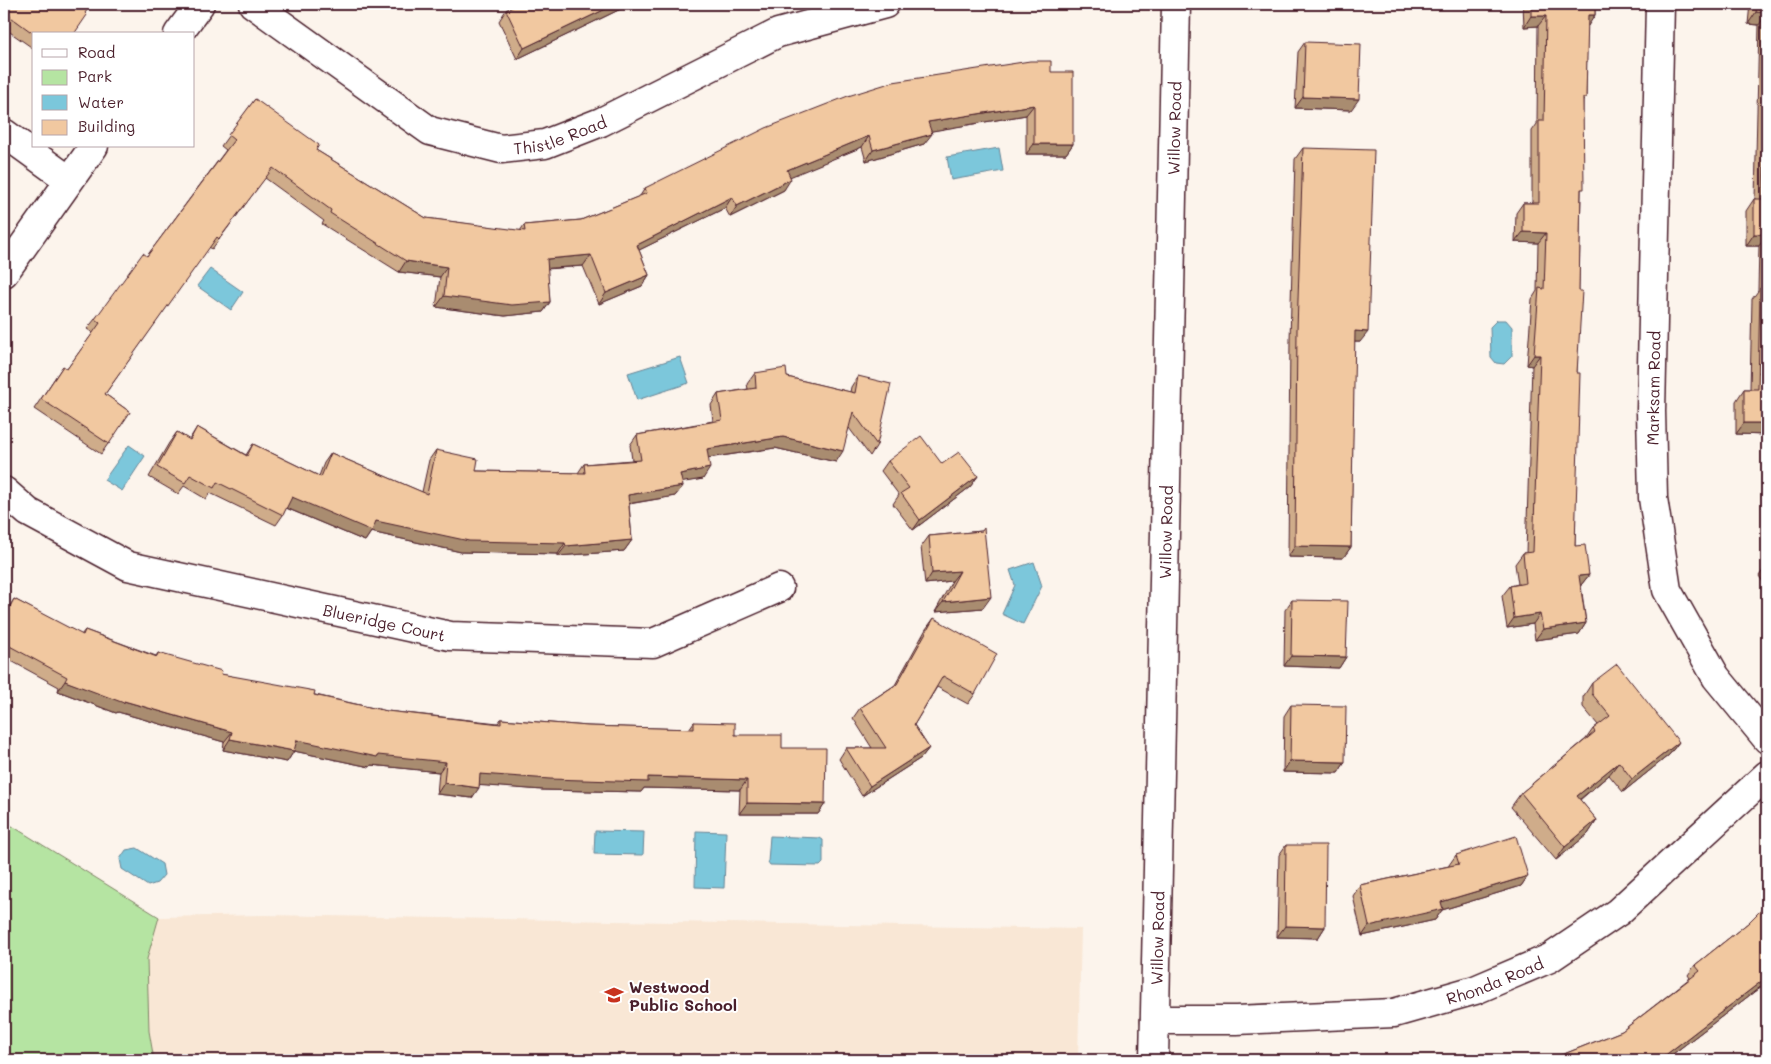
<svg xmlns="http://www.w3.org/2000/svg" width="1771" height="1064" viewBox="0 0 1771 1064" font-family="Mali,sans-serif">
  <style>
    .built { fill: #f9e7d5 }
    .green { fill: #b5e4a2; stroke: #808266 }
    .water { fill: #7bc7db; stroke: #678495 }
    .lines { fill: none; stroke-linecap: round; stroke-linejoin: round }
    .street-casing { stroke: #4a1f2b; stroke-width: 31 }
    .secondary-casing { stroke: #4a1f2b; stroke-width: 31 }
    .street { stroke: #fff; stroke-width: 28 }
    .secondary { stroke: #fff; stroke-width: 28 }
    .wall { fill: #cfac8a; stroke: #4a1f2b }
    .shaded-wall { fill: #a98c70; stroke: #4a1f2b }
    .building { fill: #f1c8a0; stroke: #4a1f2b }
    .labels { text-anchor: middle; dominant-baseline: central; stroke-width: 4; stroke-linejoin: round; paint-order: stroke }
    .street-label { font-size: 16px; fill: #4a1f2b; stroke: #fff }
    .poi-label { font-size: 16px; font-weight: bold; fill: #4a1f2b; stroke: #fff; text-anchor: start }
  </style>
  <rect width="100%" height="100%" fill="#fcf4ec"/>
  <filter id="ink" filterUnits="userSpaceOnUse"><feTurbulence type="fractalNoise" baseFrequency=".02" numOctaves="2"/><feDisplacementMap in="SourceGraphic" scale="10" xChannelSelector="R" yChannelSelector="G"/><feConvolveMatrix kernelMatrix="1 2 1 2 8 2 1 2 1" color-interpolation-filters="sRGB"/></filter>
  <g filter="url(#ink)">
    <!-- built -->
    <path class="built" d="M264,915l817,14 -3,131h-924l-5,-29 -2,-72 12,-42z"/>
    <!-- green -->
    <path class="green" d="M4,821l155,96 -12,42 2,72 5,29h-150z"/>
    <!-- water -->
    <path class="water" d="M999,148l4,23 -52,9 -4,-23z
      M210,269l33,23 -12,18 -34,-24z
      M1497,320h9l6,7v29l-8,8 -8,-1 -5,-6 -1,-30z
      M680,357l9,26 -52,17 -9,-27z
      M129,445l16,11 -23,35 -18,-11z
      M1034,562l8,24 -19,38 -21,-10 13,-29 -5,-15z
      M595,831l49,1 -1,23 -49,-1z
      M696,831l30,1 -2,56 -29,-1z
      M770,836l50,2 3,2v23l-3,3 -50,-1 -2,-3z
      M137,848l25,16 2,11 -7,8 -9,3 -26,-17 -2,-10 6,-9z"/>
    <g class="lines">
      <!-- street casing -->
      <g class="street-casing">
        <g id="street">
          <path id="s1" d="M253,4l177,127 71,18 44,-5 56,-22 177,-89 107,-29"/>
          <path d="M1660,4l-9,407 2,87 14,92 49,87 51,62"/>
          <path d="M178,34l22,-30"/>
          <path d="M4,133l65,47"/>
          <path d="M4,273l90,-127"/>
          <path id="s2" d="M4,491l24,21 100,54 322,70 203,7 126,-55"/>
          <path id="s3" d="M1155,1020h81l158,-7 81,-23 75,-32 68,-46 149,-137"/>
        </g>
      </g>
      <!-- secondary casing -->
      <g class="secondary-casing">
        <g id="secondary">
          <path id="s4" d="M1154,1060l22,-1056"/>
        </g>
      </g>
      <!-- street -->
      <use href="#street" class="street"/>
      <!-- secondary -->
      <use href="#secondary" class="secondary"/>
    </g>
    <!-- wall -->
    <path class="wall" d="M4,4l30,30v15l-30,-21z
      M519,4h112l-114,55 -18,-38 7,-11z
      M1523,4h72v11l-8,11 -1,72 -3,3 -6,272 -2,173 14,29 -8,10 5,38 -7,11 -44,6 -2,-16 -26,4 -5,-32 8,-10 8,-2 -3,-20 8,-11h3l6,-187 -5,-1 5,-66 5,-8 1,-48 -23,-1 1,-29 7,-10h9v-72l5,-7 1,-98 -14,1z
      M1750,4h17v431l-31,-1v-33l8,-12h6l2,-90 6,-8 1,-45h-13v-35l8,-12h1l4,-174 -11,-1z
      M1305,42l46,68 -56,-2 3,-56z
      M1051,72l22,72 -7,10h-40v-39l-95,16 -7,13 -58,17 -4,-14 -72,29 -6,14 -54,27 -5,-9 -86,42 10,25 -7,11 -43,18 -16,-38 -36,3 3,33 -7,10 -38,4 -69,-9 4,-30 -41,-5 -77,-48 2,-3 -59,-43 -53,71 -3,-2 -104,147 25,18 -29,42 -67,-45 29,-43 4,3 26,-36 -6,-4 8,-10 52,-63 79,-106 -5,-4 34,-47 61,51 110,68 94,13 4,-6 57,-5 59,-24 5,-8z
      M1303,148l57,194h-6l-3,205 -8,11 -55,-1 2,-217 5,-181z
      M755,373l32,4 63,15 1,-5 7,-11 19,69 -7,11 -21,-28 -13,34 -61,-14 -67,10 -5,21 -21,3 1,4 -8,10 -46,8 3,36 -8,11 -66,5v-2l-97,-2 -90,-20 -6,9 -79,-33 -3,7 -7,10 -66,-32 -4,6 -22,-13 -6,8 -29,-17 20,-34 8,-11 12,8 8,-13 49,28 7,-11 66,32 5,-13 7,-10 91,39 7,-32 7,-10 40,21 102,2 6,-9 48,-4 -2,-15 7,-10 76,-14 -2,-16 7,-11 30,-5 -1,-5z
      M888,461l54,3 36,12 -8,11 -57,43 -20,-26 6,-9 -18,-24z
      M982,531l1,77 -48,4 17,-31 -27,3 -4,-37 8,-11z
      M1767,565v23l-8,-12z
      M14,599l67,36 4,-5 71,26 2,-3 63,21 166,37 111,12 3,-4 87,7 101,3 5,-7 41,13 47,13 43,56 -7,10h-79l1,-24 -96,-2 -3,4 -98,-2 -64,-5 -7,13 -35,-4 2,-22 -68,-7 -1,2 -76,-16 -7,11 -64,-12 1,-8 -106,-30 -2,1 -58,-22 1,-4 -55,-30v-42z
      M1292,600l54,57 -7,11 -55,-2 1,-56z
      M934,618l41,76 -7,10 -31,-17 -23,38 15,23 -8,10 -59,38 -23,-37 7,-11h26l-19,-30 7,-10 35,-23 31,-56z
      M1592,683l87,59 -10,13 -46,37 -14,-17 -29,25 17,20 -9,14 -32,26 -45,-53 10,-14 65,-54 7,-10 5,-4 -15,-18v-10z
      M1291,705l54,57 -7,11 -55,-1 1,-56z
      M1286,845l39,82 -7,11 -41,-1 2,-82z
      M1456,855l72,21 -7,10 -79,24 -7,10 -73,16 -9,-40 7,-11 89,-19v-1z
      M1767,904v78l-102,78h-116l73,-29 68,-53 -2,-3 7,-10 53,-42z"/>
    <!-- shaded-wall -->
    <path class="shaded-wall" d="M616,4h15l-114,55 7,-11z
      M1756,12l11,1 -8,12 -11,-1z
      M1588,15h7l-7,11h-8z
      M1531,16h15l-8,10 -14,1z
      M1303,97l56,2 -8,11 -56,-2z
      M1034,105l-8,10 -105,18 7,-11z
      M932,134l-8,10 -58,17 7,-11z
      M869,136l-7,11 -82,34 7,-11z
      M1034,144h39l-7,10h-40z
      M791,179l-7,11 -54,27 7,-11z
      M732,197l-7,11 -96,47 8,-10z
      M1523,232l23,1 -8,10 -23,-1z
      M1754,234h13l-8,12h-13z
      M591,255l-8,11 -44,3 8,-10z
      M406,261l41,6 -7,10 -41,-5z
      M649,275l-7,11 -43,18 7,-11z
      M444,296l106,6 -7,10 -38,4 -69,-9z
      M1355,331l13,1 -8,10h-13z
      M1534,355h6l-8,11 -5,-1z
      M1744,423h23v12l-31,-1z
      M783,437l60,14 -7,11 -61,-14 -75,11 7,-10z
      M710,468l-7,11 -30,5 7,-10z
      M978,476l-8,11 -57,43 7,-10z
      M683,486l-8,10 -54,9 7,-10z
      M292,497l84,24 189,22 -7,11 -97,-2 -90,-20 -6,9 -81,-34z
      M632,540l-8,11 -66,5 8,-10z
      M1295,546l56,1 -8,11 -55,-1z
      M960,571l-8,10 -27,3 7,-11z
      M1589,575l-8,10 -9,2 7,-11z
      M991,597l-8,11 -48,4 8,-10z
      M1540,614l-7,10 -26,4 7,-10z
      M1586,623l-7,11 -44,6 8,-11z
      M1291,656l55,1 -7,11 -55,-2z
      M65,681l59,20 108,31 -8,10 -106,-30 -2,1 -58,-22z
      M230,739l64,12 -7,11 -64,-12z
      M297,740l149,22 -7,10 -68,-7 -1,2 -81,-17z
      M1679,742l-10,13 -46,37 9,-13z
      M929,748l-8,10 -59,38 8,-10z
      M1290,761l55,1 -7,11 -55,-1z
      M1619,762l-10,13 -42,35 10,-14z
      M480,774l168,3 99,3 -7,10 -96,-2 -3,4 -98,-2 -70,-5z
      M444,783l35,5 -7,10 -35,-4z
      M747,803l78,1 -7,10h-79z
      M1597,820l-9,14 -32,26 9,-13z
      M1528,876l-7,10 -79,24 -7,10 -73,16 7,-10 72,-24z
      M1285,926l40,1 -7,11 -41,-1z
      M1767,977v5l-102,78h-6z"/>
    <!-- building -->
    <path class="building" d="M4,4h87l-6,9 2,2 -13,19h-40l-30,-22z
      M519,4h97l-92,44 -18,-38z
      M1531,4h64v11h-7l-2,83h-3l1,91h-3l-2,102h3l-5,82h3l-5,173 10,-1 4,30 -10,1 7,47 -43,6 -3,-15 -26,4 -4,-32 16,-3 -3,-30 10,-1 7,-197h-6l5,-67 5,1 2,-56 -23,-1v-29h16v-82h5l2,-105h-15z
      M1757,4h10v419h-23v-34h14l2,-101h6l1,-54h-13v-35h9l4,-186 -11,-1z
      M1305,42l56,2 -2,55 -56,-2z
      M1030,61h21v11h22v72h-39v-39l-106,17 4,12 -59,16 -4,-14 -82,34 4,9 -54,27 -5,-9 -95,48 12,30 -43,18 -15,-38 -44,4 3,43 -38,3 -68,-9 3,-29 -41,-6 -76,-48 1,-3 -58,-42 -54,71 -2,-2 -112,157 25,18 -21,32 -68,-45 22,-33 4,3 33,-46 -5,-4 48,-66 4,3 87,-116 -6,-5 27,-36 64,46 -3,5 110,68 99,13 -1,-6 57,-5 66,-27 -2,-5 121,-60 82,-32 45,-14z
      M1303,148l71,2 -6,182 -13,-1 -4,216 -56,-1 2,-216z
      M786,368l1,9 68,16 3,-17 33,8 -14,61 -24,-33 -10,39 -60,-14 -76,12 3,19 -30,6 3,12 -55,9 4,45 -66,6 -1,-3 -96,-2 -93,-20 -4,10 -80,-34 -9,18 -66,-33 -3,6 -24,-13 -5,8 -28,-16 20,-35 13,8 7,-13 50,29 6,-12 68,33 10,-24 96,41 9,-44 42,9 -2,12 109,2 -1,-9 57,-4 -4,-25 85,-15 -4,-26 38,-6 -1,-15z
      M921,436l21,28 17,-12 19,24 -58,44 -19,-27 8,-5 -21,-27z
      M984,528l7,69 -48,5 17,-31 -28,2 -3,-37 53,-5z
      M14,599l69,36 2,-5 72,27 1,-4 64,18 -1,3 94,17 -1,4 73,16 114,13v-5l87,7 106,3v-7l41,1v12h47v13h44l-1,56 -78,-1v-23l-99,-3v5l-98,-3 -70,-5 -1,14 -35,-5 2,-21 -68,-7 -1,2 -80,-17 -3,11 -64,-12 2,-7 -108,-31v2l-59,-22 2,-4 -63,-34v-25z
      M1292,600l56,1 -2,56 -55,-1z
      M934,618l63,36 -22,40 -32,-18 -29,49 15,23 -59,38 -24,-38h40l-26,-40 37,-24z
      M1617,664l62,78 -47,37 -13,-17 -42,34 20,24 -32,27 -44,-54 74,-61 -2,-3 17,-13 -18,-22v-11z
      M1291,705l55,1 -1,56 -55,-1z
      M1516,836l12,40 -87,26 2,7 -74,17 -9,-41 99,-21 -3,-9z
      M1286,845h40l-1,82 -40,-1z
      M1767,904v73l-108,83h-110l73,-29 78,-60 -5,-6 53,-42z"/>
  </g>
  <!-- icons -->
  <defs>
    <g id="school-bare" transform="scale(1.5)"><path d="M0-5L7-2L0 1L-7-2ZM-4 1L0 2.5L4 1V4Q0 6-4 4Z" fill="#c8321e" stroke="#fff" stroke-width="2.5" paint-order="stroke"/></g>
  </defs>
  <g fill-rule="evenodd">
    <use href="#school-bare" x="614" y="995"/>
  </g>
  <g class="labels">
    <!-- street labels -->
    <g class="street-label">
      <text stroke="none"><textPath href="#s4" startOffset="932">Willow Road</textPath></text>
      <text stroke="none"><textPath href="#s1" startOffset="352">Thistle Road</textPath></text>
      <text transform="translate(1653 388) rotate(-89)">Marksam Road</text>
      <text stroke="none"><textPath href="#s4" startOffset="528">Willow Road</textPath></text>
      <text stroke="none"><textPath href="#s2" startOffset="408">Blueridge Court</textPath></text>
      <text stroke="none"><textPath href="#s4" startOffset="122">Willow Road</textPath></text>
      <text stroke="none"><textPath href="#s3" startOffset="345">Rhonda Road</textPath></text>
    </g>
    <!-- poi labels -->
    <g class="poi-label">
      <text x="629" y="986">Westwood<tspan x="629" dy="18">Public School</tspan></text>
    </g>
  </g>
  <!-- margin -->
  <rect width="1771" height="1064" fill="none" stroke="#fff" stroke-width="20"/>
  <rect x="10" y="10" width="1751" height="1044" fill="none" stroke="#4a1f2b" stroke-width="2" filter="url(#ink)"/>
  <!-- legend -->
  <rect x="32" y="32" width="162" height="115" fill="#ffffff" stroke="#b7a5aa"/>
  <rect x="42" y="49" width="25" height="8" fill="#ffffff" stroke="#b7a5aa"/>
  <text x="78" y="58" font-size="15" fill="#4a1f2b">Road</text>
  <rect x="42" y="70" width="25" height="15" fill="#b5e4a2" stroke="#b7a5aa"/>
  <text x="78" y="82" font-size="15" fill="#4a1f2b">Park</text>
  <rect x="42" y="95" width="25" height="15" fill="#7bc7db" stroke="#b7a5aa"/>
  <text x="78" y="108" font-size="15" fill="#4a1f2b">Water</text>
  <rect x="42" y="120" width="25" height="15" fill="#f1c8a0" stroke="#b7a5aa"/>
  <text x="78" y="132" font-size="15" fill="#4a1f2b">Building</text>
</svg>
